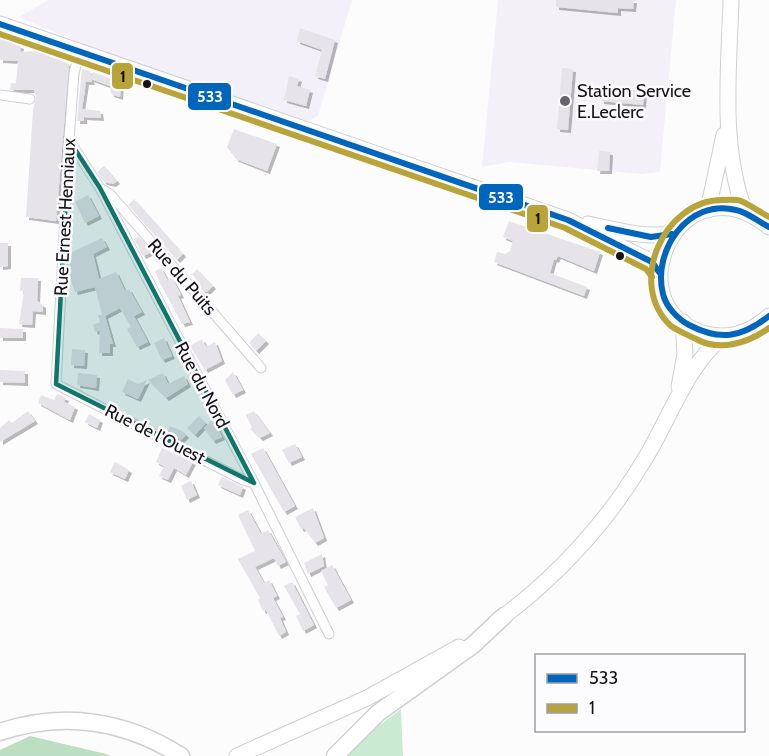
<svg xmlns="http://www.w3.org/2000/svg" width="769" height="756" viewBox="0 0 769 756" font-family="Cabin,sans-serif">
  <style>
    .commercial { fill: #f4f0f8 }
    .built { fill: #f4f0f9 }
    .green { fill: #cbead2 }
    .forest { fill: #bcdec3 }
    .building { fill: #e6e3e9; filter: url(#shadow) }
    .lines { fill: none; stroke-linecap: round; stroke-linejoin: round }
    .street-casing { stroke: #d1cfd3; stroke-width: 11 }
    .primary-casing { stroke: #d1cfd3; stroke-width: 17 }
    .highway-casing { stroke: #d1cfd3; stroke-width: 19 }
    .street { stroke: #fff; stroke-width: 9 }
    .primary { stroke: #fff; stroke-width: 15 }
    .highway { stroke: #fff; stroke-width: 16 }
    .bus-1-casing { stroke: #fcfbfe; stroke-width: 10 }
    .bus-2-casing { stroke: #fcfbfe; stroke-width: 10 }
    .bus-1 { stroke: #0065bd; stroke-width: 6 }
    .bus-2 { stroke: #b8a439; stroke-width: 6 }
    .marked { fill: #0f766e; fill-opacity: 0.2; stroke: #0f766e; stroke-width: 4.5; stroke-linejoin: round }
    .bus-dot { fill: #161319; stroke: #fcfbfe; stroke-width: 2 }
    .poi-dot { fill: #666569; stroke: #fcfbfe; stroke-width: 2 }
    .labels { text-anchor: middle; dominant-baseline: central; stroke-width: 5; stroke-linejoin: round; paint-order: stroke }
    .poi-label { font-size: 18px; fill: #161319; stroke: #fcfbfe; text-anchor: start }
    .street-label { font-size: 18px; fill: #161319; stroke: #fcfbfe }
    .line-badge { stroke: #fcfbfe; stroke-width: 2 }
    .badge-label { font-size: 16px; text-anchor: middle; font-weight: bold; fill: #fff }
    .pale-badge-label { font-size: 16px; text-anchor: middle; font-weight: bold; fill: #111 }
  </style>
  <defs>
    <filter id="shadow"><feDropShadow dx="3" dy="3" stdDeviation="0" flood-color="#0004"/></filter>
  </defs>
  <rect width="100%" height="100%" fill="#fcfcfd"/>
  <!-- commercial -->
  <path class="commercial" d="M498,0h178l-16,172 -19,2 -132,-12 -27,5z"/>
  <!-- built -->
  <path class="built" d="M48,0h304l-34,116 -32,16 -267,-115z"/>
  <!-- green -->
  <path class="green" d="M401,709l2,47h-56l9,-13z"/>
  <!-- forest -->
  <path class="forest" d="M30,736l76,18 5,2h-111v-6z"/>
  <!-- building -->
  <path class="building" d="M556,0h78l-1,9 -15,-1v5l-62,-6z
    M300,28l35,12 -10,39 -10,-3 7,-26 -25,-9z
    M0,39l21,7 -1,6 16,-1 33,13 -13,157 -30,-4 7,-107 3,-13 -2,-7h-24l1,-7h5l2,-22 -18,-1z
    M562,68l11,1 -5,61 -11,-1z
    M82,69l8,2 1,6 2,-5 28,11 -1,14 -9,-3 -1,-8 -19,-7 1,3h-6l-4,27 18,2 1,7 -17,-1v4h-7z
    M289,76l10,3 -2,7 13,4 -4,16 -22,-6z
    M602,87l42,4 -1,14 -42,-4z
    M234,129l43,15 -10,27 -31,-12 -9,-12z
    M599,151l11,1 -1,19h-12z
    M104,166l13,15 -4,3 -9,-2 -7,-10z
    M88,195l11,21 -14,7 -10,-21z
    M134,199l49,55 -6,6 -49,-55z
    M509,221l91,31 -6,19 -36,-15 -2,4 -2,-1 -4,14 37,14 -3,9 -90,-34 3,-10 8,2 5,-3 3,-10 -10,-4z
    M139,237l13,15 -9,4 -9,-17z
    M102,238l5,9 -14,7 6,25 17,-7 9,19 4,-2 13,23 -8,4 14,26 -11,5 -10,-18 4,-2 -11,-19 -15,8 8,28h-3v9h-11l1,-23 -5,2 -2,-7 7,-3 -2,-7h4l-7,-28 -20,5 -6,-17 1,-22z
    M0,243h8v23l-8,1z
    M161,268l7,13 4,-3 9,17 -3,1 12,26 -8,2 -22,-41 -5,-12z
    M197,269l16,17 -5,5 -4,1 -10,-12 2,-1 -4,-5z
    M21,278h17l-1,23 6,4v7l-10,-1 -1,14 -13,-1 5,-33h-4z
    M0,328l23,1v9h-23z
    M258,333l8,8 -10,10 -7,-8z
    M164,338l8,18 -10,4 -8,-17z
    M202,339l4,8 9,-5 7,19 -17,9 -15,-24z
    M72,349l13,1 -1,16 -13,-1z
    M0,370l25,1v12l-25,-1z
    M233,372l10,18 -10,5 -8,-15z
    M78,373l19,2 -1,13 -19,-3z
    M163,373l5,11 16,-8 4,8 -22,14 -18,-18z
    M128,379l10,5 9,-4 -9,19 -16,-7z
    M57,394l9,4 -2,4 11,5 -5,13 -32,-17 3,-8 13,5z
    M28,411l7,10 -35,21v-14l9,-8 3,3z
    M254,411l16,22 -10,5 -10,-9 2,-1 -6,-13z
    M89,414l11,6 -3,8 -12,-6z
    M199,416l7,7 -11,12 -8,-7z
    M213,419l9,18 -9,4 -9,-13z
    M170,426l12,5 4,4 -5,5 -14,-7z
    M295,444l7,13 -13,6 -7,-13z
    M162,448l31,14 -7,13 -12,-7 -6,12 -9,-4 5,-10 -8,-4z
    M263,448l32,58 -11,6 -33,-58z
    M115,462l14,8 -4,9 -15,-7z
    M222,477l21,10 -3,8 -22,-10z
    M191,481l6,14 -10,5 -6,-14z
    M313,508l11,30 -9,5 -11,-15 -3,1 -6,-12z
    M248,510l13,24 7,-4 18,32 -8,4 -4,-8 -19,9 9,16 5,-3 8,16 -4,2 10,19 -3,1 6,14 -7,4 -13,-26 -3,1 -5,-11 2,-2 -22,-39 17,-8 -17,-36z
    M322,554l2,12 -16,8 -4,-11z
    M332,565l19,35 -15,8 -12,-21 4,-2 -7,-14z
    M292,582l22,43 -11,6 -7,-15 4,-2 -16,-28z"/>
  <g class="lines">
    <!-- street casing -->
    <g class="street-casing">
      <path id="street" d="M80,51l-6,22 -5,67 -13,244 187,96 11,3
        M0,95l30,4
        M69,140l31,48 154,295 75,151
        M100,188l10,6 151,174"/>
    </g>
    <!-- primary casing -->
    <g class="primary-casing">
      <path id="primary" d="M731,0c-2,70 -11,145 14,212
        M0,24l568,196 84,42 7,10
        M708,210l16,-75
        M588,224c29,6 54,14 84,10
        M769,227c-89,-73 -159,81 -63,107 24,6 45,-2 63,-18
        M679,387l6,-33 -2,-32
        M496,622c58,-42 110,-98 147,-160 26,-41 42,-94 80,-126
        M237,756l130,-58 92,-51"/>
    </g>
    <!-- highway casing -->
    <g class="highway-casing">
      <path id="highway" d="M0,732c63,-21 125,-12 181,24
        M335,756l43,-43 95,-68 31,-29"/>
    </g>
    <!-- street -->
    <use href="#street" class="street"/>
    <!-- primary -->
    <use href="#primary" class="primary"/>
    <!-- highway -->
    <use href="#highway" class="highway"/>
    <!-- bus-1 casing -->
    <g class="bus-1-casing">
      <path id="bus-1" d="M0,24l568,196 84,42 7,10
        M769,227c-10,-5 -22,-15 -33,-17 -48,-12 -84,41 -73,84 3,13 15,25 26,31 31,16 52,13 80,-9
        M608,228l43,9 21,-3"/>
    </g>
    <!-- bus-2 casing -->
    <g class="bus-2-casing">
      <path id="bus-2" d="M0,34l565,194 81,41 6,8
        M769,217c-9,-5 -19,-12 -28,-16 -6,-2 -13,-1 -19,-1 -58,0 -96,84 -51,126 7,5 17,9 25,13 24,13 52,4 73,-11"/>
    </g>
    <!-- bus-1 -->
    <use href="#bus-1" class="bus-1"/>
    <!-- bus-2 -->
    <use href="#bus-2" class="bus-2"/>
  </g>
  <!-- marked area -->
  <path class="marked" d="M69,140l31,48 154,295 -198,-99z"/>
  <!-- markers -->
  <g class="bus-dot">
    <circle cx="147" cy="84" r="5"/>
    <circle cx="620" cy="256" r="5"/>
  </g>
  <circle class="poi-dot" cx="565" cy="101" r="6"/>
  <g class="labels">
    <!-- poi labels -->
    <g class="poi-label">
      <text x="577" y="91">Station Service<tspan x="577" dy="21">E.Leclerc</tspan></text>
    </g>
    <!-- street labels -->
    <g class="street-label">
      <text transform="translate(65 217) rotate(-87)">Rue Ernest Henniaux</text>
      <text transform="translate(182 277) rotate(49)">Rue du Puits</text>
      <text transform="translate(202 385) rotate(62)">Rue du Nord</text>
      <text transform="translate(155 434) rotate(27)">Rue de l'Ouest</text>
    </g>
  </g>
  <g class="line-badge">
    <rect x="111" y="62" width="23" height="28" rx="6" fill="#b8a439"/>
    <rect x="187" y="82" width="45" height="29" rx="6" fill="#0065bd"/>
    <rect x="478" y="183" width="46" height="28" rx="6" fill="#0065bd"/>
    <rect x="526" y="204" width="23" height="29" rx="6" fill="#b8a439"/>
  </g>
  <g class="badge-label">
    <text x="210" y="102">533</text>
    <text x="501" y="203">533</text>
  </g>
  <g class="pale-badge-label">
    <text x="123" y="82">1</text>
    <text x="538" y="224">1</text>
  </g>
  <!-- legend -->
  <rect x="535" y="654" width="210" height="78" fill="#fcfbfe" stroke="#a09ea2" stroke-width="1.5"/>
  <rect x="547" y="674" width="30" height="9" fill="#0065bd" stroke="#a09ea2" stroke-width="1.5"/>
  <text x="589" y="684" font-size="18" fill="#161319">533</text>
  <rect x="547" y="704" width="30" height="9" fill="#b8a439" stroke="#a09ea2" stroke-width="1.5"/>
  <text x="589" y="714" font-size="18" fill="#161319">1</text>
</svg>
